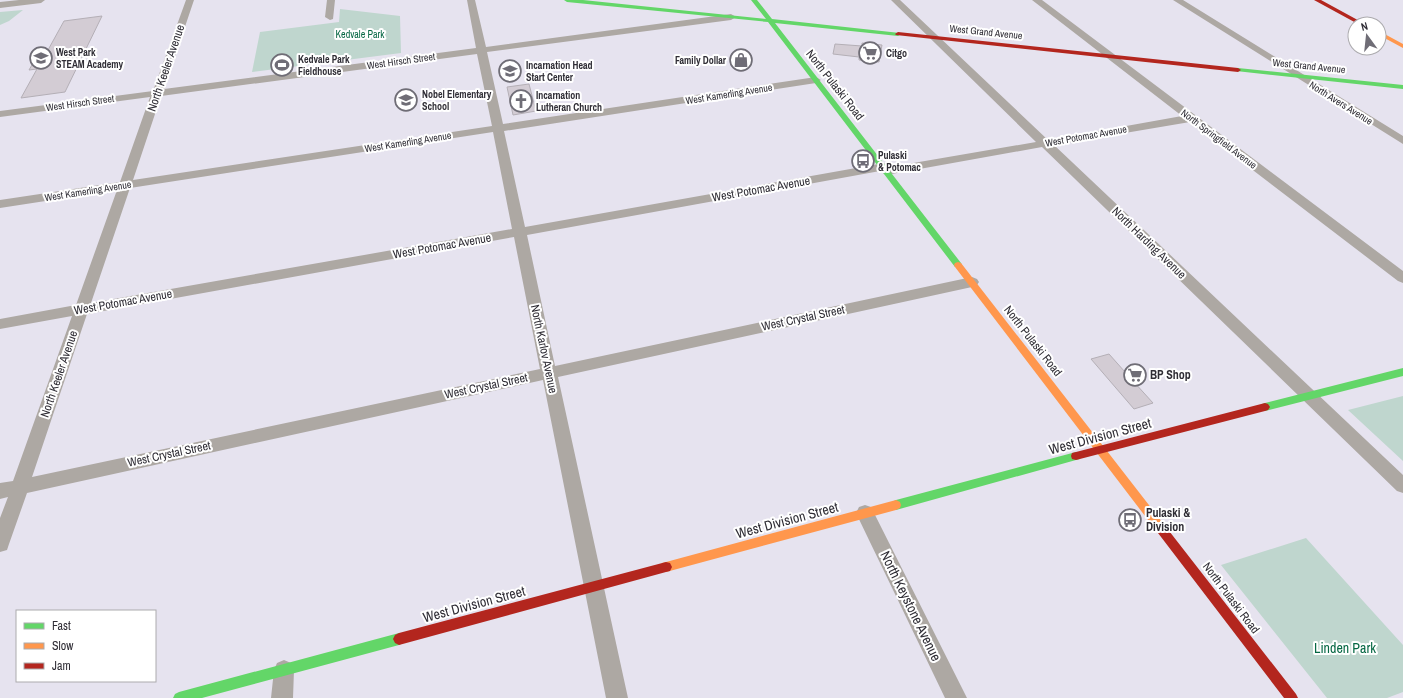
<svg xmlns="http://www.w3.org/2000/svg" width="1403" height="698" viewBox="0 0 1403 698" font-family="'Archivo Narrow',sans-serif">
  <style>
    .green { fill: #bfd6ce }
    .building { fill: #d3ccd4; stroke: #b4afb6 }
    .lines { fill: none; stroke-linecap: round; stroke-linejoin: round }
    .street { fill: #ada8a3; fill-rule: evenodd }
    .fast { fill: #63d668; fill-rule: evenodd }
    .slow { fill: #ff974d; fill-rule: evenodd }
    .jam { fill: #b3261e; fill-rule: evenodd }
    .labels { text-anchor: middle; dominant-baseline: central; stroke-width: 4; stroke-linejoin: round; paint-order: stroke }
    .far-street-label { font-size: 10px; fill: #2f2d35; stroke: #fff }
    .far-park-label { font-size: 10px; fill: #056743; stroke: #fff }
    .far-poi-label { font-size: 10px; font-weight: bold; fill: #2f2d35; stroke: #fff; text-anchor: start }
    .street-label { font-size: 12px; fill: #2f2d35; stroke: #fff }
    .poi-label { font-size: 12px; font-weight: bold; fill: #2f2d35; stroke: #fff; text-anchor: start }
    .near-street-label { font-size: 14px; fill: #2f2d35; stroke: #fff }
    .near-park-label { font-size: 14px; fill: #056743; stroke: #fff }
  </style>
  <rect width="100%" height="100%" fill="#e6e3ef"/>
  <!-- green -->
  <path class="green" d="M340,9l60,7 1,37 -149,19 8,-40 79,-10z
    M23,10l-14,11 -9,4v-13z
    M1403,396v65l-55,-51z
    M1306,538l97,107v47l-16,6h-60l-106,-133z"/>
  <!-- building -->
  <path class="building" d="M102,16l-37,76 -44,6 16,-29 -8,1 7,-12 4,-7 8,-1 16,-29z
    M862,43l20,2 -3,17 -20,-2v-3l-26,-3 2,-10 27,2z
    M529,84l7,27 -23,4 -6,-28z
    M1109,354l16,18 11,-3 9,10 -11,3 19,21 -19,6 -43,-50z"/>
  <g class="lines">
    <!-- street -->
    <path class="street" d="M19,0h26l-4,3 -41,5v-6z
      M186,0h8l-30,89 312,-41 -9,-48h8l11,47 245,-33 5,3 -5,3 -244,32 16,72 313,-47 5,3 -5,3 -312,48 21,96 359,-64 6,4 146,-25 -145,-142h9l148,140 134,-24 -150,-116h10l361,271v12l-5,-2 -208,-159 -136,23 349,330v18l-6,-2 -355,-344 -156,28 -6,-4 -353,64 28,131 417,-89 5,2 2,3 -2,3 -5,2 -414,90 70,321h-22l-63,-318 -516,113 -18,51 -2,6 -7,2v-34l8,-21 -8,2v-16l13,-2 59,-165 -72,13v-10l76,-14 41,-115 -117,18v-8l120,-18 30,-85 -150,20v-6l153,-20zM477,54l15,72 -359,54 28,-84zM493,132l19,97 -421,74 39,-115zM514,237l26,132 -508,108 55,-163z
      M327,0h8l-2,19 -3,1 -5,-3z
      M1173,0h10l220,136v8z
      M865,505l6,2 96,191h-22l-89,-185 3,-6z
      M284,660l7,3 3,7 -1,28h-22l3,-28 3,-7z"/>
    <!-- fast -->
    <path class="fast" d="M564,0h19l183,19 -15,-19h6l15,19 128,14 1,1 -3,2 -123,-13 186,240 1,2 -1,2h-6l-187,-245 -201,-20z
      M1238,68l165,17v4l-167,-18 -1,-1z
      M1403,368v8l-138,35 -3,-1 -2,-3 2,-3 3,-1z
      M1076,452l4,1 1,3 -1,3 -4,1 -180,50 -4,-2 -1,-3 1,-3 4,-2z
      M399,633l4,2 2,4 -2,4 -4,2 -197,53h-29l2,-4 4,-2z"/>
    <!-- slow -->
    <path class="slow" d="M1379,31l24,13v4l-24,-13z
      M958,262l3,1 205,264 1,3 -1,3 -4,2 -4,-2 -203,-266 -1,-2 1,-2z
      M896,500l4,2 1,3 -1,3 -4,2 -230,62 -4,-1 -2,-4 2,-4 4,-1z"/>
    <!-- jam -->
    <path class="jam" d="M1314,0h7l44,24h-7z
      M898,32l340,36 3,2 -3,2 -342,-37 -1,-1z
      M1265,403l3,1 2,3 -2,3 -3,1 -189,49 -4,-1 -1,-3 1,-3 4,-1z
      M1162,525l4,2 130,167 2,4h-14l-126,-165 -1,-3 1,-3z
      M666,562l4,1 2,4 -2,4 -4,1 -267,73 -4,-2 -2,-4 2,-4 4,-2z"/>
  </g>
  <!-- icons -->
  <defs>
    <g id="supermarket-ring" transform="scale(1.15)"><circle r="9.5" fill="#fff" stroke="#6f6d76" stroke-width="1.5"/><path d="M-6-5.5h2.5l.6 2H6L4.5 2H-2.5L-4.4-4H-6ZM-1.5 3.2a1.3 1.3 0 1 0 .1 0ZM3 3.2a1.3 1.3 0 1 0 .1 0Z" fill="#6f6d76"/></g>
    <g id="school-ring" transform="scale(1.15)"><circle r="9.5" fill="#fff" stroke="#6f6d76" stroke-width="1.5"/><path d="M0-5L7-2L0 1L-7-2ZM-4 1L0 2.5L4 1V4Q0 6-4 4Z" fill="#6f6d76"/></g>
    <g id="shop-ring" transform="scale(1.15)"><circle r="9.5" fill="#fff" stroke="#6f6d76" stroke-width="1.5"/><path d="M-5-2.5h2.3a2.7 3.5 0 0 1 5.4 0H5L5.5 6h-11ZM-1.5-2.5h3a1.5 2.3 0 0 0-3 0Z" fill="#6f6d76"/></g>
    <g id="stadium-ring" transform="scale(1.15)"><circle r="9.5" fill="#fff" stroke="#6f6d76" stroke-width="1.5"/><path d="M0-5a6.5 5 0 1 0 0 10a6.5 5 0 1 0 0-10ZM-3.5-1.8h7v3.6h-7Z" fill="#6f6d76"/></g>
    <g id="church-ring" transform="scale(1.15)"><circle r="9.5" fill="#fff" stroke="#6f6d76" stroke-width="1.5"/><path d="M-1.2-6h2.4v3.5h3.3v2.4h-3.3V6h-2.4V-.1h-3.3v-2.4h3.3Z" fill="#6f6d76"/></g>
    <g id="bus-ring" transform="scale(1.15)"><circle r="9.5" fill="#fff" stroke="#6f6d76" stroke-width="1.5"/><path d="M-5-6H5V4H4V6H2V4H-2V6H-4V4H-5ZM-3.5-4V0h7V-4ZM-3.5 1.2v1.5H-2V1.2ZM2 1.2v1.5H3.5V1.2Z" fill="#6f6d76"/></g>
  </defs>
  <g fill-rule="evenodd">
    <use href="#supermarket-ring" x="870" y="53"/>
    <use href="#school-ring" x="41" y="58"/>
    <use href="#shop-ring" x="741" y="60"/>
    <use href="#stadium-ring" x="282" y="65"/>
    <use href="#school-ring" x="510" y="71"/>
    <use href="#school-ring" x="406" y="100"/>
    <use href="#church-ring" x="521" y="101"/>
    <use href="#bus-ring" x="863" y="161"/>
    <use href="#supermarket-ring" x="1135" y="375"/>
    <use href="#bus-ring" x="1130" y="520"/>
  </g>
  <g class="labels">
    <!-- far-street labels -->
    <g class="far-street-label">
      <text transform="translate(986 32) rotate(6)">West Grand Avenue</text>
      <text transform="translate(401 61) rotate(-8)">West Hirsch Street</text>
      <text transform="translate(1309 66) rotate(6)">West Grand Avenue</text>
      <text transform="translate(729 94) rotate(-9)">West Kamerling Avenue</text>
      <text transform="translate(80 103) rotate(-8)">West Hirsch Street</text>
      <text transform="translate(1341 103) rotate(32)">North Avers Avenue</text>
      <text transform="translate(1086 136) rotate(-10)">West Potomac Avenue</text>
      <text transform="translate(1219 139) rotate(37)">North Springfield Avenue</text>
      <text transform="translate(408 142) rotate(-9)">West Kamerling Avenue</text>
      <text transform="translate(88 191) rotate(-9)">West Kamerling Avenue</text>
    </g>
    <!-- far-park labels -->
    <g class="far-park-label">
      <text x="360" y="34">Kedvale Park</text>
    </g>
    <!-- far-poi labels -->
    <g class="far-poi-label">
      <text x="56" y="52">West Park<tspan x="56" dy="12">STEAM Academy</tspan></text>
      <text x="886" y="53">Citgo</text>
      <text x="298" y="59">Kedvale Park<tspan x="298" dy="12">Fieldhouse</tspan></text>
      <text x="726" y="60" text-anchor="end">Family Dollar</text>
      <text x="526" y="65">Incarnation Head<tspan x="526" dy="12">Start Center</tspan></text>
      <text x="422" y="94">Nobel Elementary<tspan x="422" dy="12">School</tspan></text>
      <text x="536" y="95">Incarnation<tspan x="536" dy="12">Lutheran Church</tspan></text>
      <text x="878" y="155">Pulaski<tspan x="878" dy="12">&amp; Potomac</tspan></text>
    </g>
    <!-- street labels -->
    <g class="street-label">
      <text transform="translate(166 68) rotate(-71)">North Keeler Avenue</text>
      <text transform="translate(835 85) rotate(52)">North Pulaski Road</text>
      <text transform="translate(761 189) rotate(-10)">West Potomac Avenue</text>
      <text transform="translate(1149 243) rotate(44)">North Harding Avenue</text>
      <text transform="translate(442 246) rotate(-10)">West Potomac Avenue</text>
      <text transform="translate(123 302) rotate(-10)">West Potomac Avenue</text>
      <text transform="translate(803 318) rotate(-12)">West Crystal Street</text>
      <text transform="translate(1033 341) rotate(52)">North Pulaski Road</text>
      <text transform="translate(544 349) rotate(78)">North Karlov Avenue</text>
      <text transform="translate(59 374) rotate(-71)">North Keeler Avenue</text>
      <text transform="translate(486 386) rotate(-12)">West Crystal Street</text>
      <text transform="translate(169 454) rotate(-12)">West Crystal Street</text>
      <text transform="translate(1231 598) rotate(53)">North Pulaski Road</text>
    </g>
    <!-- poi labels -->
    <g class="poi-label">
      <text x="1150" y="375">BP Shop</text>
      <text x="1146" y="513">Pulaski &amp;<tspan x="1146" dy="14">Division</tspan></text>
    </g>
    <!-- near-street labels -->
    <g class="near-street-label">
      <text transform="translate(1100 436) rotate(-15)">West Division Street</text>
      <text transform="translate(787 520) rotate(-15)">West Division Street</text>
      <text transform="translate(474 604) rotate(-15)">West Division Street</text>
      <text transform="translate(911 606) rotate(64)">North Keystone Avenue</text>
    </g>
    <!-- near-park labels -->
    <g class="near-park-label">
      <text x="1345" y="648">Linden Park</text>
    </g>
  </g>
  <!-- legend -->
  <rect x="16" y="610" width="140" height="72" fill="#ffffff" stroke="#acabae"/>
  <rect x="24" y="623" width="20" height="6" fill="#63d668" stroke="#acabae"/>
  <text x="52" y="630" font-size="12" fill="#2f2d35">Fast</text>
  <rect x="24" y="643" width="20" height="6" fill="#ff974d" stroke="#acabae"/>
  <text x="52" y="650" font-size="12" fill="#2f2d35">Slow</text>
  <rect x="24" y="663" width="20" height="6" fill="#b3261e" stroke="#acabae"/>
  <text x="52" y="670" font-size="12" fill="#2f2d35">Jam</text>
  <!-- north arrow -->
  <g transform="translate(1367 36) rotate(345)"><circle r="19" fill="#ffffff" stroke="#acabae"/>
  <path d="M0-3L7 15L0 10L-7 15Z" fill="#6f6d76"/>
  <text y="-6" font-size="11" font-weight="bold" text-anchor="middle" fill="#2f2d35">N</text>
  </g>
</svg>
